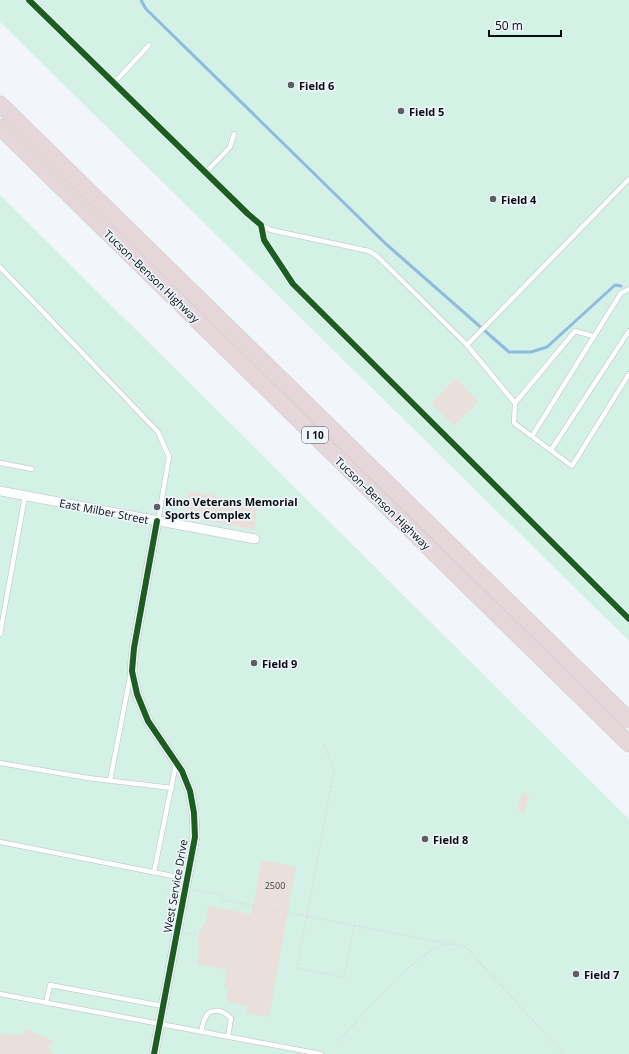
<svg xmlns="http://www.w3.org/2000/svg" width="629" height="1054" viewBox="0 0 629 1054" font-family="'Open Sans',sans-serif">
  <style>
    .green { fill: #d4f1e6 }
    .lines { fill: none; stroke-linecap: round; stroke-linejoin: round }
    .stream { stroke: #8ebbdf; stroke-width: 3 }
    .building { fill: #e9dfdb }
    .lane-casing { stroke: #bdbfc3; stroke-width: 5.5 }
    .street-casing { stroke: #bdbfc3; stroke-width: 10 }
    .highway-casing { stroke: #cecfd2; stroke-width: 17 }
    .path { stroke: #dcdddf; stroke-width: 1.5; stroke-dasharray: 2 2; stroke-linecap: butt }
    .lane { stroke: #fdfefe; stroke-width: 4.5 }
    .street { stroke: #fdfefe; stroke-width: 9 }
    .highway { stroke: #e4d6d9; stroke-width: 16 }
    .cycleway-casing { stroke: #eef5fd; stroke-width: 8 }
    .cycleway { stroke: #1b5e20; stroke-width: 6 }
    .poi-dot { fill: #5b5e62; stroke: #eef5fd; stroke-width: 1.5 }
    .labels { text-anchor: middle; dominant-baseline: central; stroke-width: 3.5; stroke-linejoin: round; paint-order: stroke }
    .number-label { font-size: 9px; fill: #424243 }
    .shield { fill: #eef5fd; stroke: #4e5357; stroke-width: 1 }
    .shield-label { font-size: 10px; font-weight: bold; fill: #0a0d10 }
    .poi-label { font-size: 11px; font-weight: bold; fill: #0a0d10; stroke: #eef5fd; text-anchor: start }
    .street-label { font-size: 11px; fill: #0a0d10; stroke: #eef5fd }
  </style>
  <rect width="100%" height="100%" fill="#f2f5fa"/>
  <!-- green -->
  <path class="green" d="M0,0h629v641l-629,-619z
    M0,195l629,624v235h-629z"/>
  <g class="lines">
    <!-- stream -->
    <path class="stream" d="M141,0l5,9 240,235 123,108h22l16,-5 68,-62 6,1"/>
  </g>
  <!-- building -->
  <path class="building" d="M456,378l23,23 -25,25 -23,-23z
    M189,491l68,13 -2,26 -70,-13z
    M522,792l7,2 -4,18 -7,-2z
    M262,860l34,7 -27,150 -23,-4 2,-7 -22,-4 2,-16h-4l3,-16 -30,-6 2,-10 -1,-19 8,-13 2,-16 43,8z
    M25,1029l28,12 -5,7 6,6h-54v-20l23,1z"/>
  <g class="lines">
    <!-- lane casing -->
    <g class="lane-casing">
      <path id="lane" d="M114,83l35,-38
        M205,173l25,-26 4,-13
        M261,225l10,5 98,21 8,5 90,89 162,-166
        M0,267l158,165 11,25 -11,64
        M467,345l48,58 -1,20 58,43 57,-92
        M515,403l60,-72 18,5
        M532,436l89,-143 8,-4
        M551,450l78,-119
        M0,463l32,6
        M0,634l25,-138
        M0,763l88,15 84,10
        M110,781l20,-104
        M0,842l188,37
        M154,872l22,-108
        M0,994l321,60
        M46,1003l4,-18 113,21
        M201,1032l3,-12 4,-7c9,-5 16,-2 23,5l-3,19"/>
    </g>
    <!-- street casing -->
    <g class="street-casing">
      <path id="street" d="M0,491l255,48
        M154,1054l41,-217 -1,-24 -4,-22 -8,-20 -34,-50 -11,-27 -5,-23 2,-23 23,-127"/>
    </g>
    <!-- highway casing -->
    <g class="highway-casing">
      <path id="highway" d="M0,104l629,616
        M0,127l629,617"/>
    </g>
    <!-- path -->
    <path class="path" d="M324,744l10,27 -37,197 47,9 10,-52
      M195,890l29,5 -1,5 243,47 98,107
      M167,893l7,1
      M161,929l7,1
      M164,929l7,-36
      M186,933l12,2
      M336,1043c20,-21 80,-90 104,-97 3,-2 8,-1 12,-2"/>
    <!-- lane -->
    <use href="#lane" class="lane"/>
    <!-- street -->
    <use href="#street" class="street"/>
    <!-- highway -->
    <use href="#highway" class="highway"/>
    <!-- cycleway casing -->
    <g class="cycleway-casing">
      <path id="cycleway" d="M29,0l219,214 13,11 3,15 29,44 336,335
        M154,1054l41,-217 -1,-24 -4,-22 -8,-20 -34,-50 -11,-27 -5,-23 2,-23 23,-127"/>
    </g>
    <!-- cycleway -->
    <use href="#cycleway" class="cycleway"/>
  </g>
  <!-- markers -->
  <g class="poi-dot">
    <circle cx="291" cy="85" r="4"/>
    <circle cx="401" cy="111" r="4"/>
    <circle cx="493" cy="199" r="4"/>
    <circle cx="157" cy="507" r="4"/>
    <circle cx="254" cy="663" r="4"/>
    <circle cx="425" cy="839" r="4"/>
    <circle cx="576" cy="974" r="4"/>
  </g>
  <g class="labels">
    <!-- number labels -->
    <g class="number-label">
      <text x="275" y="885">2500</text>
    </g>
    <!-- shield labels -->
    <rect class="shield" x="302" y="427" width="26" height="16" rx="3"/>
    <g class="shield-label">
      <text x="315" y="435">I 10</text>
    </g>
    <!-- poi labels -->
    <g class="poi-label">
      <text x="299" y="85">Field 6</text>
      <text x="409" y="111">Field 5</text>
      <text x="501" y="199">Field 4</text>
      <text x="165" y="501">Kino Veterans Memorial<tspan x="165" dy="13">Sports Complex</tspan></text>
      <text x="262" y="663">Field 9</text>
      <text x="433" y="839">Field 8</text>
      <text x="584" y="974">Field 7</text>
    </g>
    <!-- street labels -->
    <g class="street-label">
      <text transform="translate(152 276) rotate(44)">Tucson–Benson Highway</text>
      <text transform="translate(383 503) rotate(44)">Tucson–Benson Highway</text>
      <text transform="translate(104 511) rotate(11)">East Milber Street</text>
      <text transform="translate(175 886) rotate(-80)">West Service Drive</text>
    </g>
  </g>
  <!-- scale -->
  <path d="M489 30v6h72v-6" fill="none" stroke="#0a0d10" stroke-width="2"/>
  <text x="495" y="30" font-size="12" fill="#0a0d10" stroke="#eef5fd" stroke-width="3" paint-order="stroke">50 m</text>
</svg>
